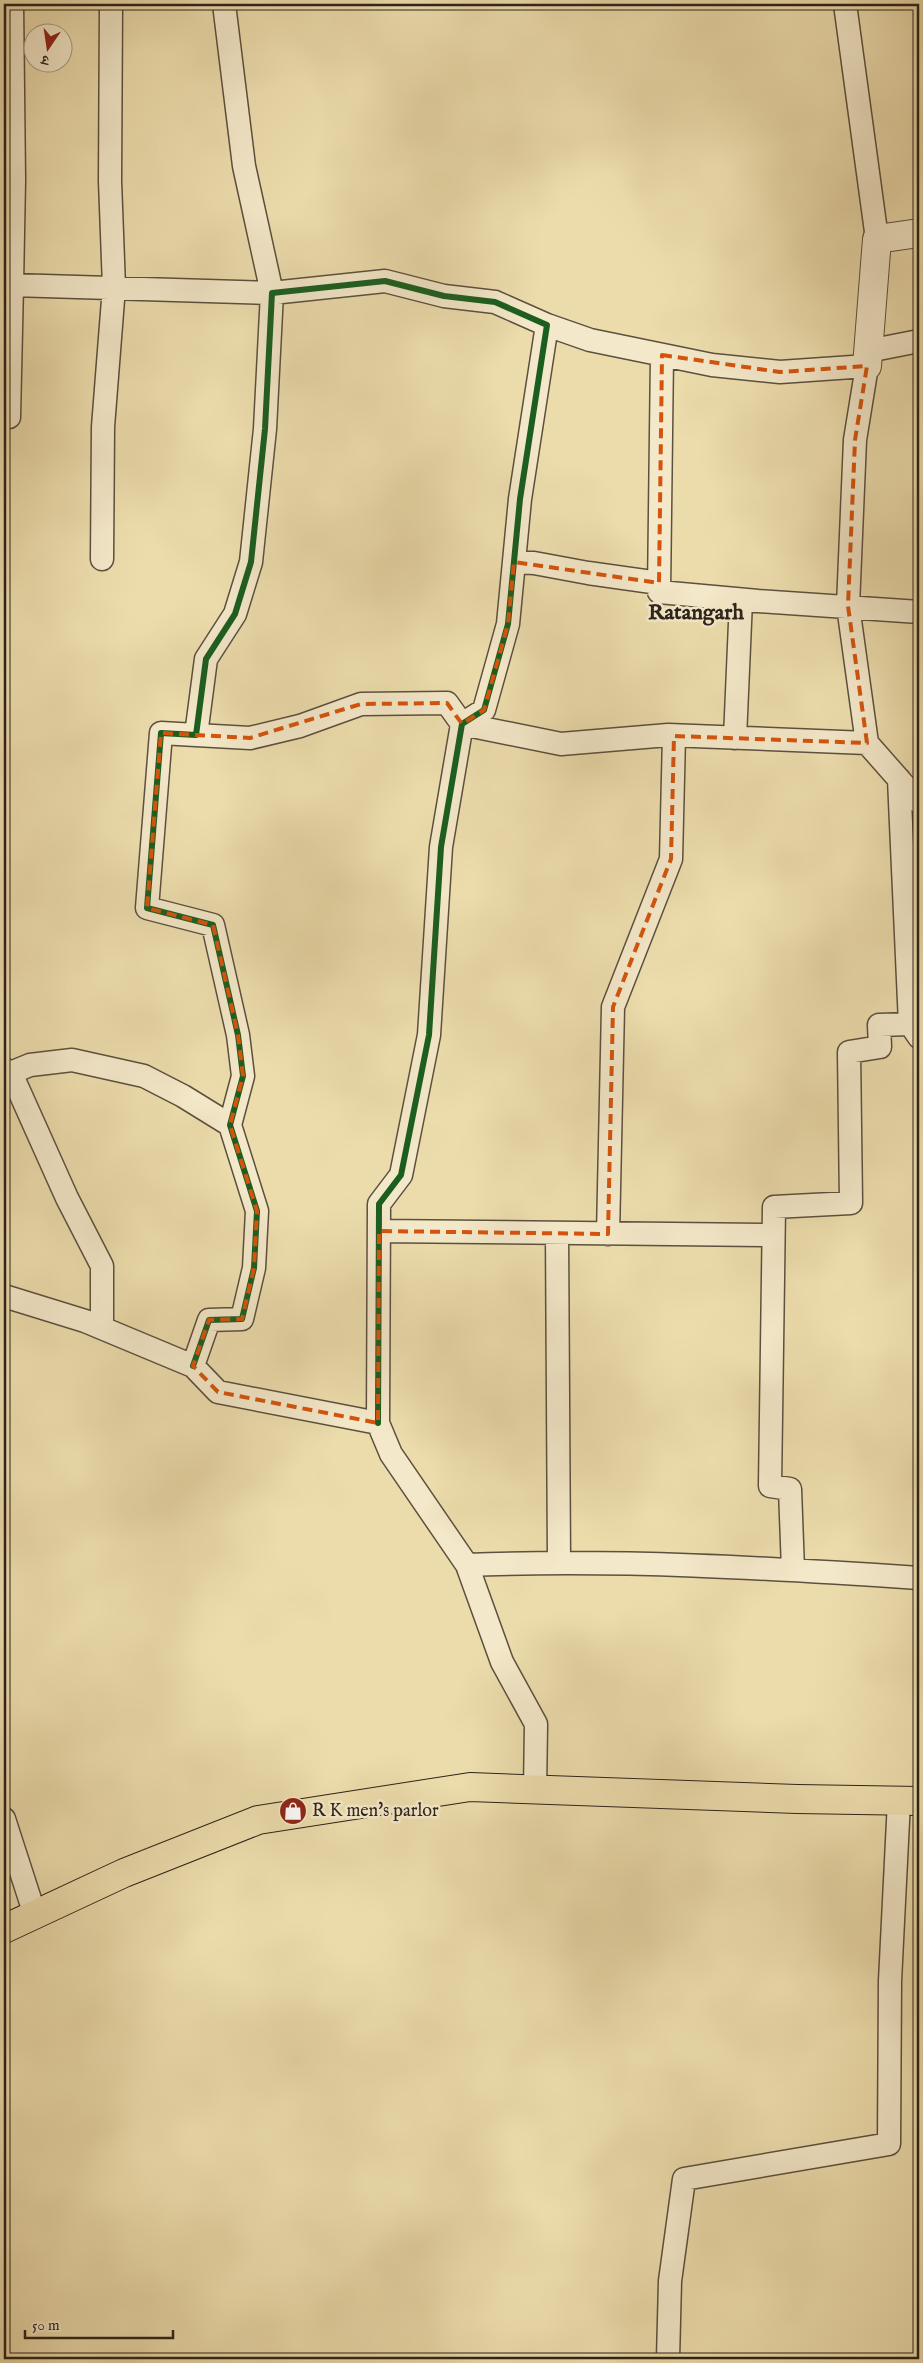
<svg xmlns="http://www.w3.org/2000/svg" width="923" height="2363" viewBox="0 0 923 2363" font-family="'IM FELL English','Noto Serif Devanagari',serif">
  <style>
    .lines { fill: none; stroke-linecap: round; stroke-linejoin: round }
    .minor-casing { stroke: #5c503e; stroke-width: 25 }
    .tertiary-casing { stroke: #5c503e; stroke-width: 30 }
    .primary-casing { stroke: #2c221a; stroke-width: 30 }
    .minor { stroke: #f3e8c9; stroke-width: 22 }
    .tertiary { stroke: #f3e8c9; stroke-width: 28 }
    .primary { stroke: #ecdcac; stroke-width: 28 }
    .cycleway-casing { stroke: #f3e8c9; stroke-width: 9 }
    .cycleway { stroke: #1b5e20; stroke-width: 6 }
    .marked { fill: none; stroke: #d5540d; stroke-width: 4; stroke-dasharray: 10 6; stroke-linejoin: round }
    .labels { text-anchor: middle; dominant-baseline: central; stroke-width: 5; stroke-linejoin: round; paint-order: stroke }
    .poi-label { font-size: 18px; fill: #2c221a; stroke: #f3e8c9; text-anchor: start }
    .district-label { font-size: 22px; font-weight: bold; fill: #2c221a; stroke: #f3e8c9 }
  </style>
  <rect width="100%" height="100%" fill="#ecdcac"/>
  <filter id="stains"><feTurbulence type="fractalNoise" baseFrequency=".004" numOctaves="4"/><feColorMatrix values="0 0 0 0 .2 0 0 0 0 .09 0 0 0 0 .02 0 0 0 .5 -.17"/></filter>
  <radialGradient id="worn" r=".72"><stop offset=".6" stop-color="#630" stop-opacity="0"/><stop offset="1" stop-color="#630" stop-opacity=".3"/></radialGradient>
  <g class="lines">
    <!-- minor casing -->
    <g class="minor-casing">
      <path id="minor" d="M845,4l32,235
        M4,286l8,-1 2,-105 -2,-176
        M868,351l51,-10
        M662,355l-3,237 99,9 161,11
        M4,417h5l3,-132 260,8 -28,-127 -20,-162
        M102,559l1,-132 11,-140 -4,-106 1,-177
        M514,562l20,1 54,10 71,10
        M196,735l54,3 50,-12 61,-22 86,-1 15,21 99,20 107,-9 199,8 -19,-137 7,-166 12,-74 -87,6 -68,-7 -122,-25 -43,-15
        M735,738l6,-138
        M867,743l52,59
        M899,779l11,245 9,13
        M4,1069l4,5 22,-9 42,-5 72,16 39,20 47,29
        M11,1073l56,125 35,68v62
        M379,1231l394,4
        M557,1233l2,329
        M608,1234l5,-227 58,-148 3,-123
        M4,1296l81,25 108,45 25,26 160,31 13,31 76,111 35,97 34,62 -1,66
        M193,1366l16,-46 33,-1 12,-51 3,-57 -27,-86 13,-49 -5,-41 -25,-110 -66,-17 14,-175 35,2 10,-76 29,-45 16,-52 14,-133 7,-136 113,-12 59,15 51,6 52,23 -27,174 -12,125 -24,86 -22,14 -21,123 -12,188 -28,140 -22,29 -1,219
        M467,1565c151,-6 301,3 452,13
        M793,1570l-3,-81 -20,-3 4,-279 77,-4 -2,-151 31,-5 -1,-22 31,-1
        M4,1819l31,96
        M668,2359l2,-78 14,-102 205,-35 1,-163 9,-180"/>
    </g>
    <!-- tertiary casing -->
    <g class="tertiary-casing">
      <path id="tertiary" d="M867,366l10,-127 42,-6"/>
    </g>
    <!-- primary casing -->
    <g class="primary-casing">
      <path id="primary" d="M4,1929l120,-56 134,-53 212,-33 327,12 122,2"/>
    </g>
    <!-- minor -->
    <use href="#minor" class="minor"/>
    <!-- tertiary -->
    <use href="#tertiary" class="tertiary"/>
    <!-- primary -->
    <use href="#primary" class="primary"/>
    <!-- cycleway casing -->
    <g class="cycleway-casing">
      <path id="cycleway" d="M193,1366l16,-46 33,-1 12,-51 3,-57 -27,-86 13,-49 -5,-41 -25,-110 -66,-17 14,-175 35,2 10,-76 29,-45 16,-52 14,-133 7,-136 113,-12 59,15 51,6 52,23 -27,174 -12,125 -24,86 -22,14 -21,123 -12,188 -28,140 -22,29 -1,219"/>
    </g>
    <!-- cycleway -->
    <use href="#cycleway" class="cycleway"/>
  </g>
  <!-- marked area -->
  <path class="marked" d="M662,355l118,17 87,-6 -12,74 -7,166 19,137 -193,-7 -3,123 -58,148 -5,227 -229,-3 -1,192 -160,-31 -25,-26 16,-46 33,-1 12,-51 3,-57 -27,-86 13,-49 -5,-41 -25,-110 -66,-17 14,-175 89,5 111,-34 86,-1 15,21 22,-14 24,-86 6,-62 145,21z"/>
  <!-- icons -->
  <defs>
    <g id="shop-disc" transform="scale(1.4375)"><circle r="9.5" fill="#8f2418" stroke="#f3e8c9"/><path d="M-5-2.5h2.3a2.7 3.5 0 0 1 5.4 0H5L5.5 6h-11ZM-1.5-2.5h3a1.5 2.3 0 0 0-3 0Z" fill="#fff"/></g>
  </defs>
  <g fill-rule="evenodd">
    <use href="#shop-disc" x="293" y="1811"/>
  </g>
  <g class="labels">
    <!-- poi labels -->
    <g class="poi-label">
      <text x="312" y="1811">R K men's parlor</text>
    </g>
    <!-- district labels -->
    <g class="district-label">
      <text x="696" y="613">Ratangarh</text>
    </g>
  </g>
  <!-- margin -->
  <rect width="923" height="2363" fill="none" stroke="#ecdcac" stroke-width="20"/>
  <rect x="5" y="5" width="913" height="2353" fill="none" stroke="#2c221a" stroke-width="2.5"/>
  <rect x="10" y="10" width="903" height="2343" fill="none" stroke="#2c221a"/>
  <!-- north arrow -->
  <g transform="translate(48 48) rotate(193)"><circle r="24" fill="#f3e8c9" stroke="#a39983"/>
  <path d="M0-4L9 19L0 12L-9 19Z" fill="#8f2418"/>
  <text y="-8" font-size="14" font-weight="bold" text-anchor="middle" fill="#2c221a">उ</text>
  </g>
  <!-- scale -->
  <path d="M25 2330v8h148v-8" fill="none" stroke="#2c221a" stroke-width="2.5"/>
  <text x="32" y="2330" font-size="15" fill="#2c221a" stroke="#f3e8c9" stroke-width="4" paint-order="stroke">50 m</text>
  <rect width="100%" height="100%" filter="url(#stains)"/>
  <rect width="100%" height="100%" fill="url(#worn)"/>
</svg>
